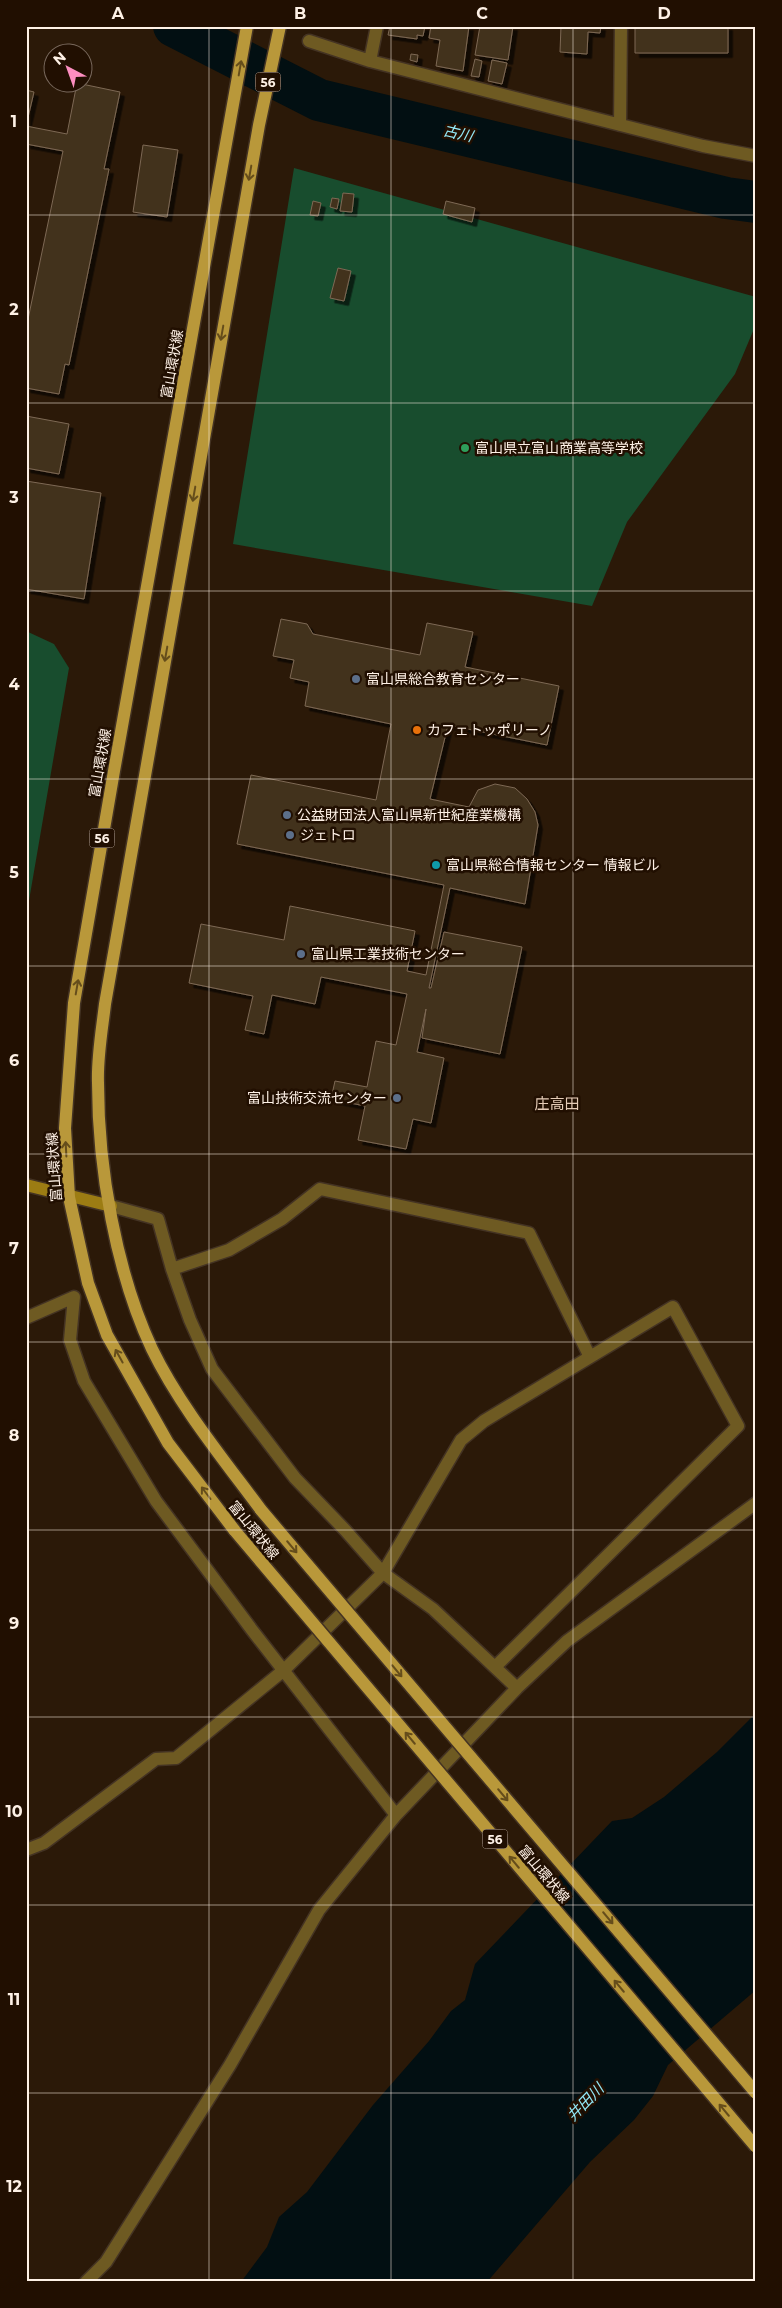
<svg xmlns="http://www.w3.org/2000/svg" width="782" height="2308" viewBox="0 0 782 2308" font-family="Montserrat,'Noto Sans JP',sans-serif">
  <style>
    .green { fill: #184d2e }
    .water { fill: #020f12 }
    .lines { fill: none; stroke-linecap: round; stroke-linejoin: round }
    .river { stroke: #020f12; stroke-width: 42 }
    .building { fill: #43311e; stroke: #7d6954; filter: url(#shadow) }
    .street-casing { stroke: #443323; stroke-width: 15 }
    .secondary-casing { stroke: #443323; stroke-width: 15 }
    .primary-casing { stroke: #443323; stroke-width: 15 }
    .street { stroke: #6e5a22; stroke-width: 12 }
    .secondary { stroke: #9c7c13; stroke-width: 12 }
    .primary { stroke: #b9983a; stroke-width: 12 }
    .primary-bridge-casing { stroke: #443323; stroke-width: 15; stroke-linecap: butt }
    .primary-bridge { stroke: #b9983a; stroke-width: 12 }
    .oneway { stroke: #654d1b }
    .grid { fill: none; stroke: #fef1e6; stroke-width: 1; stroke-opacity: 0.55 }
    .leisure-dot { fill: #2e9e5b; stroke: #210f01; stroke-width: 2 }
    .service-dot { fill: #5c6f8a; stroke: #210f01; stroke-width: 2 }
    .food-dot { fill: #e8710a; stroke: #210f01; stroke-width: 2 }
    .culture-dot { fill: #0f9aa8; stroke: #210f01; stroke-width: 2 }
    .labels { text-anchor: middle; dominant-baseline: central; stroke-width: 5; stroke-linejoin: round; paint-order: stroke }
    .shield { fill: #210f01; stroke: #bcada1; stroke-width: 1 }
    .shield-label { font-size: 12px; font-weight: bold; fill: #fef1e6 }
    .street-label { font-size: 14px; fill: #fef1e6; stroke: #210f01 }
    .poi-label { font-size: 14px; fill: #fef1e6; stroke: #210f01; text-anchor: start }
    .water-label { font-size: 15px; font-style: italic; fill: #93e9f8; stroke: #210f01 }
    .neighbourhood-label { font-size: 15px; fill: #e5ccb7; stroke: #210f01 }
    .neatline { fill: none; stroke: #fef1e6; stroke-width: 2 }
    .grid-label { font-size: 16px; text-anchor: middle; font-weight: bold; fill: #fef1e6 }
  </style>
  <defs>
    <filter id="shadow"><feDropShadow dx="4.5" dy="4.5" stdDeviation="0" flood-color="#0009"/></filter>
  </defs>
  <rect width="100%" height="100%" fill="#2b1908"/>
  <!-- green -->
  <path class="green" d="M294,168l462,129v27l-21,50 -108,148 -35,84 -359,-62z
    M26,631l28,13 15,24 -43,250z"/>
  <!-- water -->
  <path class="water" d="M756,1713v277l-88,75 -15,31 -19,24 -44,42 -103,120h-246l26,-35 12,-30 28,-25 66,-87 56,-64 22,-30 14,-11 10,-36 137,-143 20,-3 32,-21 53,-45z"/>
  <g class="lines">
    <!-- river -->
    <path class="river" d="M174,26l145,74 407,98 30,4"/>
  </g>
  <!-- building -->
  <path class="building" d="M390,26h35l-2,10 -6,-1v4l-29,-4z
    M431,26h38l-6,45 -27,-5 4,-26 -11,-2z
    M480,26h33l-5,34 -33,-5z
    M561,26h40l-1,7 -12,-1 -1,22 -27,-2z
    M635,26h93v27h-93z
    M411,54l7,1 -1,7 -7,-2z
    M475,59l7,2 -3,16 -8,-1z
    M492,60l15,3 -5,21 -14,-3z
    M77,83l43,9 -16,77h5l-40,196 -4,-1 -6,30 -33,-6v-59l37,-178 -37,-7v-54l8,2 -8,34 41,8z
    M143,145l35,5 -11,67 -34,-5z
    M343,193l11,1 -2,18 -12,-1z
    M332,198l7,1 -2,10 -7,-2z
    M313,201l8,2 -3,13 -8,-1z
    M446,201l29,7 -3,14 -29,-8z
    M338,268l13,3 -7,30 -14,-3z
    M26,416l43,8 -10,50 -33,-6z
    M26,481l75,12 -17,106 -58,-10z
    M281,619l26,5 6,10 107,21 7,-32 46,9 -8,35 94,19 -12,59 -99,-20 -18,74 39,8 9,-17 17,-6 20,4 12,11 8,13 3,13 -13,79 -75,-16 -21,100h2l13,-56 78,15 -22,107 -78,-16 4,-29 -9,43 27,6 -13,65 -18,-4 -7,30 -48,-9 7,-34 -34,-7 4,-18 32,6 9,-46 20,4 11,-51 -86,-17 -6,27 -43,-9 -8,39 -19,-4 8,-34 -64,-13 12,-59 83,16 6,-34 125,25 -8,40 19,4 18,-90 -207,-41 14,-69 125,25 15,-76 -86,-18 4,-24 -19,-4 4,-18 -21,-4z"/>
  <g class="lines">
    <!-- street casing -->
    <g class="street-casing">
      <path id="street" d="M377,26l-7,35 333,85 53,10
        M309,41l61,20
        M620,125l1,-99
        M111,1206l47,13 14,50 18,51 22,49 83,109 50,52 38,43 50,36 84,79
        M172,1269l57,-19 53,-31 38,-30 209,44 61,124
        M26,1318l48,-21 -4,43 14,41 72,120 96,129 144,185
        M26,1850l18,-7 112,-84 20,-1 108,-88 99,-97 78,-133 23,-19 189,-114 65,119 -243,241
        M86,2282l20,-20 124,-197 89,-155 77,-95 121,-127 50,-47 189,-138"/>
    </g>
    <!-- secondary casing -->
    <g class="secondary-casing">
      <path id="secondary" d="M26,1185l85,21"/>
    </g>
    <!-- primary casing -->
    <g class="primary-casing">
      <path id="primary" d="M261,1510c-37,-50 -82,-105 -109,-161 -36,-77 -54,-181 -54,-266 -1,-26 4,-53 7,-79l154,-879 21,-99
        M235,1531l-67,-88 -61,-108 -19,-52 -19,-86 -4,-69 9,-125 40,-232 133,-745"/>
    </g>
    <!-- street -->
    <use href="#street" class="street"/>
    <!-- secondary -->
    <use href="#secondary" class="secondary"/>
    <!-- primary -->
    <use href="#primary" class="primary"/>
    <!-- primary-bridge casing -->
    <g class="primary-bridge-casing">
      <path id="primary-bridge" d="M261,1510l495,583
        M235,1531l521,616"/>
    </g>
    <!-- primary-bridge -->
    <use href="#primary-bridge" class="primary-bridge"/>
  </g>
  <!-- one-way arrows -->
  <defs><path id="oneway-shaft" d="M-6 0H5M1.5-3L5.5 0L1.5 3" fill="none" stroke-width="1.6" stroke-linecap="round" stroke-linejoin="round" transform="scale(1.25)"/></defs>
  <g class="oneway">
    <use href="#oneway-shaft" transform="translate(240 68) rotate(-80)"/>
    <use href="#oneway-shaft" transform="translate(250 173) rotate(100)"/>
    <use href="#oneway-shaft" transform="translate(222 333) rotate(100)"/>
    <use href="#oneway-shaft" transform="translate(194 494) rotate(100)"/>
    <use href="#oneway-shaft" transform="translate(166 654) rotate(100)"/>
    <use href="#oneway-shaft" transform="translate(77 987) rotate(-80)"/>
    <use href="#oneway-shaft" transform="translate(66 1149) rotate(-93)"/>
    <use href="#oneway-shaft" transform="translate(119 1356) rotate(-119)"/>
    <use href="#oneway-shaft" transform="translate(206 1493) rotate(-127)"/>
    <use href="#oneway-shaft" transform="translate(292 1547) rotate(50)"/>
    <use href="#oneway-shaft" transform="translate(397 1671) rotate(50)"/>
    <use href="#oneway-shaft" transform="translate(410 1738) rotate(-130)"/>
    <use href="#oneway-shaft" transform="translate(503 1795) rotate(50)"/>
    <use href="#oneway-shaft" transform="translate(514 1862) rotate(-130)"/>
    <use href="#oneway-shaft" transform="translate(608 1918) rotate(50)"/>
    <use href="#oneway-shaft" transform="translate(619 1986) rotate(-130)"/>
    <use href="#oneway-shaft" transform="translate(724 2110) rotate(-130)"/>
  </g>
  <!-- grid -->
  <path class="grid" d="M209,26v2256M391,26v2256M573,26v2256M26,215h730M26,403h730M26,591h730M26,779h730M26,966h730M26,1154h730M26,1342h730M26,1530h730M26,1717h730M26,1905h730M26,2093h730"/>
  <!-- markers -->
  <circle class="leisure-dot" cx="465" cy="448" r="5"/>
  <g class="service-dot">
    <circle cx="356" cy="679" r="5"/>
    <circle cx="287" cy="815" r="5"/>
    <circle cx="290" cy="835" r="5"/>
    <circle cx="301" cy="954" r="5"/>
    <circle cx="397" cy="1098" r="5"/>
  </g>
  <circle class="food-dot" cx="417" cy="730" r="5"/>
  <circle class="culture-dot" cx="436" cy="865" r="5"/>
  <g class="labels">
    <!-- shield labels -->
    <g class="shield">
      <rect x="255.5" y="72.5" width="25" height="19" rx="4"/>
      <rect x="89.5" y="828.5" width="25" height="19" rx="4"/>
      <rect x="482.5" y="1829.5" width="25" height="19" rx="4"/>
    </g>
    <g class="shield-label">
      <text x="268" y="82">56</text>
      <text x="102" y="838">56</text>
      <text x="495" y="1839">56</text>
    </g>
    <!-- street labels -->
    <g class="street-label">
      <text transform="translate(172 364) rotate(-80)">富山環状線</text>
      <text transform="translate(100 763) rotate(-80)">富山環状線</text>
      <text transform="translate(54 1167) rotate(-94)">富山環状線</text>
      <text transform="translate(254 1530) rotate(51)">富山環状線</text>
      <text transform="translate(544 1874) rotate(50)">富山環状線</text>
    </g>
    <!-- poi labels -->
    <g class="poi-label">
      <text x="475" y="448">富山県立富山商業高等学校</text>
      <text x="366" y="679">富山県総合教育センター</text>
      <text x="427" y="730">カフェトッポリーノ</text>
      <text x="297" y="815">公益財団法人富山県新世紀産業機構</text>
      <text x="300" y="835">ジェトロ</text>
      <text x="446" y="865">富山県総合情報センター 情報ビル</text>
      <text x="311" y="954">富山県工業技術センター</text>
      <text x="387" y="1098" text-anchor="end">富山技術交流センター</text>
    </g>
    <!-- water labels -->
    <g class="water-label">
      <text transform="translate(458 133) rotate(13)">古川</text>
      <text transform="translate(585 2102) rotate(-46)">井田川</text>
    </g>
    <!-- neighbourhood labels -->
    <g class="neighbourhood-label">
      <text x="557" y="1103">庄高田</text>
    </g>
  </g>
  <!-- border -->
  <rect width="782" height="2308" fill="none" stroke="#210f01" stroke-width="55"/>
  <!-- north arrow -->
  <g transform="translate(68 68) rotate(319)"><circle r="24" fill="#210f01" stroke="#79695d"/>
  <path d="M0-4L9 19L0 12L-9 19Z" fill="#fd8ec0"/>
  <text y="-8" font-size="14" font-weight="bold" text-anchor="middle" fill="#fef1e6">N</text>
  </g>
  <rect x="28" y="28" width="726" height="2252" class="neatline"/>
  <g class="grid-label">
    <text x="118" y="19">A</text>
    <text x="300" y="19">B</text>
    <text x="482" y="19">C</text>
    <text x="664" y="19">D</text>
    <text x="14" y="127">1</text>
    <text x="14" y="315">2</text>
    <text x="14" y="503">3</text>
    <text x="14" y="690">4</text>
    <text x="14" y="878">5</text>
    <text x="14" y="1066">6</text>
    <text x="14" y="1254">7</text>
    <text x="14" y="1441">8</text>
    <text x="14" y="1629">9</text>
    <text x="14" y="1817">10</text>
    <text x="14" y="2005">11</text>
    <text x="14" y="2192">12</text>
  </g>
</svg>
